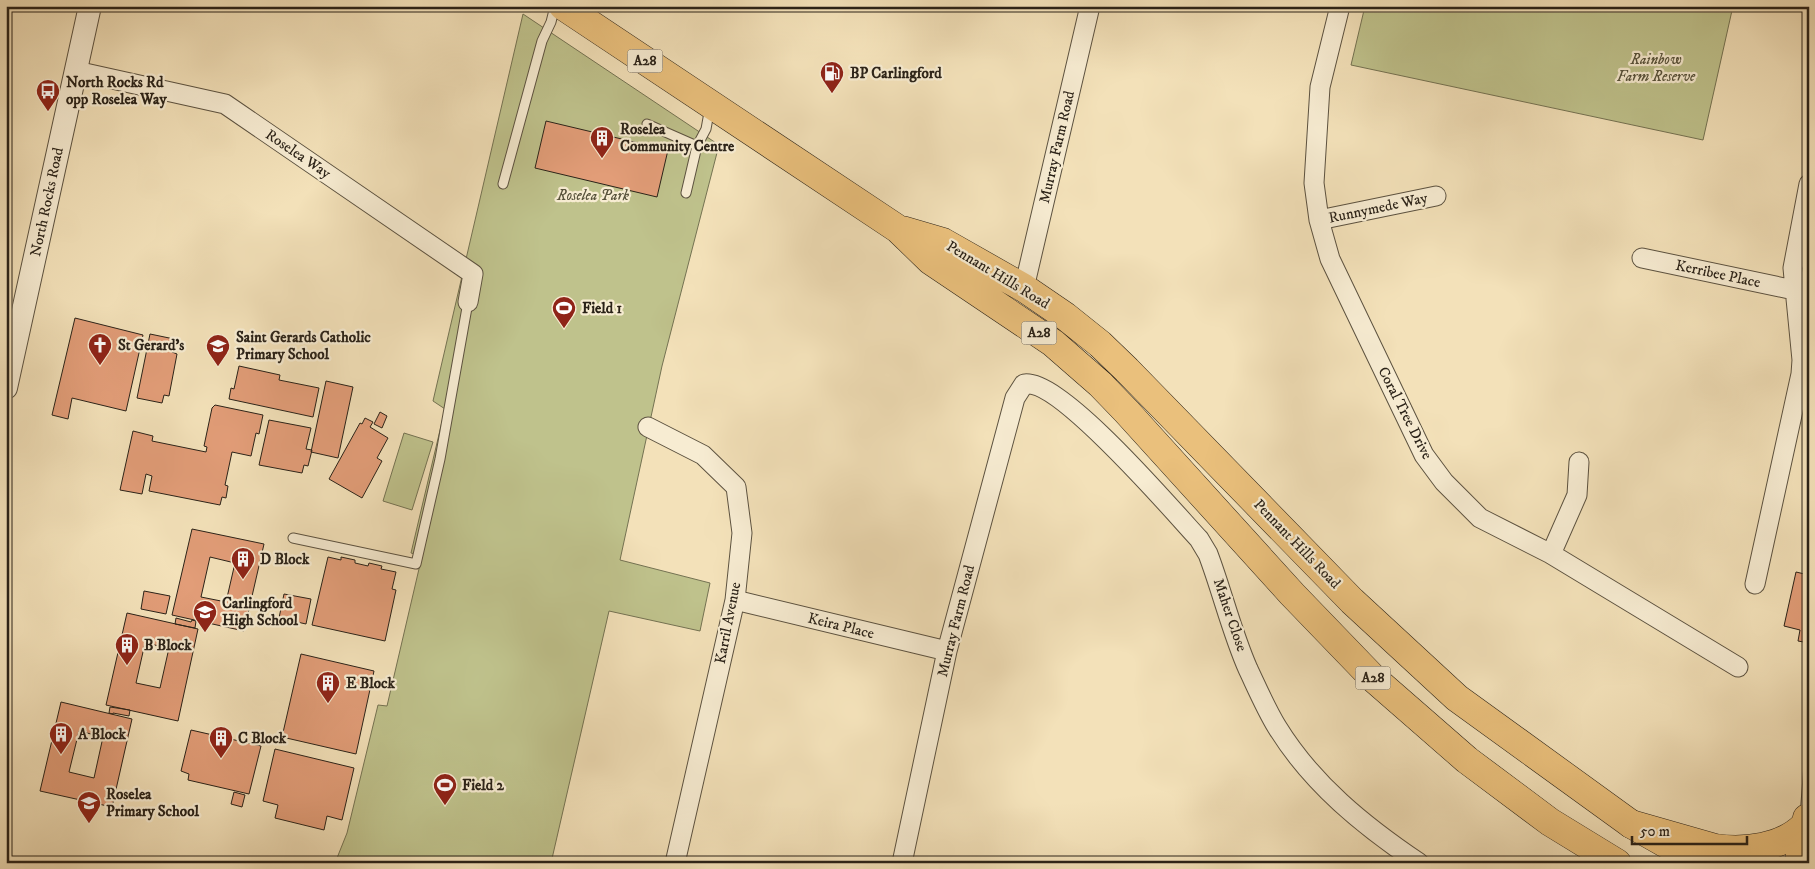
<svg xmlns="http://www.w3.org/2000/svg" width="1815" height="869" viewBox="0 0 1815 869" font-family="'IM FELL DW Pica',serif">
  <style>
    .green { fill: #bfc28c; stroke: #747252 }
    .building { fill: #e29d78; stroke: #2a2218; fill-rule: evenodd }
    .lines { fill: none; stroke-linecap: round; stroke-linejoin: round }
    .service-casing { stroke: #5c5240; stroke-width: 11 }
    .minor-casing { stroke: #5c5240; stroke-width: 21 }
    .tertiary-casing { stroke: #5c5240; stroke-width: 24 }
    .trunk-casing { stroke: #2a2218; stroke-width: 29 }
    .motorway-casing { stroke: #2a2218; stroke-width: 29 }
    .service { stroke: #f7ecd2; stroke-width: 9 }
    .minor { stroke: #f7ecd2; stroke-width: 19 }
    .tertiary { stroke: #f7ecd2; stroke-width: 22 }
    .trunk { stroke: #eac07c; stroke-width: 28 }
    .motorway { stroke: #eac07c; stroke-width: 28 }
    .labels { text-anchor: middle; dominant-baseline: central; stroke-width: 4.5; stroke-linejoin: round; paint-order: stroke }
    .shield { fill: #f7ecd2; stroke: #685f50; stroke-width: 1 }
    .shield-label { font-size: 14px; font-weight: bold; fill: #2a2218 }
    .park-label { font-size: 15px; font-style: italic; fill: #57523b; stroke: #f7ecd2 }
    .poi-label { font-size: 15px; font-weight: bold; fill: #2a2218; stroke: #f7ecd2; text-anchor: start }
    .street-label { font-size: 15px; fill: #2a2218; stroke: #f7ecd2 }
  </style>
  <rect width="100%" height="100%" fill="#f3e1b9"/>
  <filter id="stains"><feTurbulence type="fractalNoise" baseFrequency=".004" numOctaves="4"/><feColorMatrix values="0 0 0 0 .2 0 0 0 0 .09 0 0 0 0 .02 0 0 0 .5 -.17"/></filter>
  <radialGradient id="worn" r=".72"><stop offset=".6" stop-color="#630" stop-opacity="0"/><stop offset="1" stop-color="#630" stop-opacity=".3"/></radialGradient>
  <!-- green -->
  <path class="green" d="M1365,6h368l-30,134 -352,-75z
    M523,14l196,131 -57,221 -42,194 90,23 -10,48 -91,-20 -58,252h-216l12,-30 31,-128 9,1 35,-150 -11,-3 34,-144 -12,-8z
    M404,433l29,9 -21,68 -29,-9z"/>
  <!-- building -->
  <path class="building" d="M546,121l122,29 -11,47 -122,-29z
    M75,318l68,17 -17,76 -54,-13 -4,21 -16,-4z
    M150,334l24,5 -2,13 5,2 -8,42 -5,-1 -2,8 -25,-5z
    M239,366l41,9 -1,5 40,8 -6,29 -84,-18 2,-11 3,1z
    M326,381l27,6 -15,71 -27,-6z
    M215,405l48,10 -4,19 -3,-1 -5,23 -19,-4 -7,33 3,1 -2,12 -4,-1 -2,8 -71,-14 3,-15 -6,-2 -4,20 -22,-4 13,-59 20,5 -1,5 54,11 1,-5 -3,-1 8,-38z
    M380,412l7,4 -5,12 -8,-4z
    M365,418l8,4 -3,5 18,11 -11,20 5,3 -20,37 -33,-19 31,-56 2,1z
    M269,420l42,8 -5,21 6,1 -4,16 -4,-1 -2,8 -43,-8z
    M192,529l72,15 -20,87 -72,-16zM210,557l25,6 -9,39 -25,-5z
    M328,557l13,3v-3l14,3v3l13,3 1,-3 13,3 -1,3 15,3 -4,17 4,1 -11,51 -73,-16z
    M1796,572l13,3v68l-11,-2 2,-11 -16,-4z
    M144,591l26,5 -4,18 -25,-5z
    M284,594l27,5 -5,25 -27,-6z
    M127,613l71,16 -20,92 -72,-16zM145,643l24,5 -9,40 -24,-5z
    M176,618l15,4 1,-2 4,1 -1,7 -20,-4z
    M301,654l73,17 -18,83 -74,-17z
    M61,702l71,17 -20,88 -72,-16zM79,731l24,6 -9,41 -25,-6z
    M110,707l20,3 -1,6 -16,-3v1l-4,-1z
    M191,730l70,16 -12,48 -61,-14 1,-6 -8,-3z
    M275,749l79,19 -12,52 -15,-4 -3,14 -49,-12 3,-13 -15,-4z
    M234,792l11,3 -3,12 -11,-3z"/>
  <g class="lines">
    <!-- service casing -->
    <g class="service-casing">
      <path id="service" d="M647,124l50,22
        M503,184l39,-143 9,-19 4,-16
        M686,193l11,-47 9,-17 4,-22
        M293,538l123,26 24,-105 28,-157
        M1805,816l4,-51"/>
    </g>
    <!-- minor casing -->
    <g class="minor-casing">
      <path id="minor" d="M1340,6l-20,81 -6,96 5,37 11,39 94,196 20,27 36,36 71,36 187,113
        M76,71l149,33 248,170 -5,28
        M1319,220l117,-24
        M1642,258l152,32
        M1024,288l66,-282
        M648,427l55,28 33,32 6,46 -7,67 -60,263
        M1551,554l26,-59 2,-33
        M1755,584l46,-210 1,-14 -9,-92 16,-84
        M735,600l212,51
        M902,863l45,-212 68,-253 9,-14c36,-6 148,126 175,155l9,15c14,37 24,79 40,115 9,19 18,40 29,58 35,57 87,99 142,136"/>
    </g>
    <!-- tertiary casing -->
    <g class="tertiary-casing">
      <path id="tertiary" d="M6,388l84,-382"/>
    </g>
    <!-- trunk casing -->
    <g class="trunk-casing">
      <path id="trunk" d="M563,6l335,223 33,32 122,82 47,41 27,28 165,182 81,84 94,82 83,62 67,41
        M902,230l41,12 81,46 41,28 35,28 27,26 225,231 105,97 174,126 69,39"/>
    </g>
    <!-- motorway casing -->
    <g class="motorway-casing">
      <path id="motorway" d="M1631,824l84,24c30,4 67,0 89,-22
        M1800,863v-18l7,-27"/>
    </g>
    <!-- service -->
    <use href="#service" class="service"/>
    <!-- minor -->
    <use href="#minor" class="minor"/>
    <!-- tertiary -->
    <use href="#tertiary" class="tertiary"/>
    <!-- trunk -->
    <use href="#trunk" class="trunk"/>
    <!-- motorway -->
    <use href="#motorway" class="motorway"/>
  </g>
  <!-- icons -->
  <defs>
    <g id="fuel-pin" transform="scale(1.25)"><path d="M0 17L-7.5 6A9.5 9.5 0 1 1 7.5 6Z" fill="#8f2418" stroke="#f7ecd2"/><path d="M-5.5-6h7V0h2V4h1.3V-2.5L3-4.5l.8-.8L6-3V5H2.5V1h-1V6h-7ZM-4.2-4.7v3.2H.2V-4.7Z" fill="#fff"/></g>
    <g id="bus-pin" transform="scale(1.25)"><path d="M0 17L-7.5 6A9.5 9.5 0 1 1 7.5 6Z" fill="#8f2418" stroke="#f7ecd2"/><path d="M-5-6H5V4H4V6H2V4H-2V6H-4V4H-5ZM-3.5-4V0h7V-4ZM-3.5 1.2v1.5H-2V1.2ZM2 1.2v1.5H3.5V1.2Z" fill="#fff"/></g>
    <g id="building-pin" transform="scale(1.25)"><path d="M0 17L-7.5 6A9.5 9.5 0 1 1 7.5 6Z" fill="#8f2418" stroke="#f7ecd2"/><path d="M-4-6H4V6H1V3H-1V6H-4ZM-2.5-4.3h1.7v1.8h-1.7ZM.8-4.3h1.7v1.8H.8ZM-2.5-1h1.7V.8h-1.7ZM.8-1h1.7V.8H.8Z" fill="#fff"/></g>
    <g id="stadium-pin" transform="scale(1.25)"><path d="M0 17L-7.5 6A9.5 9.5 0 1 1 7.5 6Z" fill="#8f2418" stroke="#f7ecd2"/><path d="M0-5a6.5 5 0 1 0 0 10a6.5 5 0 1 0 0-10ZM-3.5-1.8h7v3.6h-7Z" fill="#fff"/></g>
    <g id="church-pin" transform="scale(1.25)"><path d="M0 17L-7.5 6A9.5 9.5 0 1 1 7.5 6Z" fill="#8f2418" stroke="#f7ecd2"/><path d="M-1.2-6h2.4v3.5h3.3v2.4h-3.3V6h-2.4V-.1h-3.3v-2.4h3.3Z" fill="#fff"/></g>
    <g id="school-pin" transform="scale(1.25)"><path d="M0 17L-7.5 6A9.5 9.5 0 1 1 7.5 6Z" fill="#8f2418" stroke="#f7ecd2"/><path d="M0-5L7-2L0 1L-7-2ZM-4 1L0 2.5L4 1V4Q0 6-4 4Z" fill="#fff"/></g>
  </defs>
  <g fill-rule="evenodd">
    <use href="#fuel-pin" x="832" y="73"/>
    <use href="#bus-pin" x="48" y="91"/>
    <use href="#building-pin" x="602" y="138"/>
    <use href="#stadium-pin" x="564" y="308"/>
    <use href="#church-pin" x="100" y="345"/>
    <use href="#school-pin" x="218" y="346"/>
    <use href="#building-pin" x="243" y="559"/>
    <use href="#school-pin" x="205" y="612"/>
    <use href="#building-pin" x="127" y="645"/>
    <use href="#building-pin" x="328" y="683"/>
    <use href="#building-pin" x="61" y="734"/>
    <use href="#building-pin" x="221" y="738"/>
    <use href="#stadium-pin" x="445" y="785"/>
    <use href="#school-pin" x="89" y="803"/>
  </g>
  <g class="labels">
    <!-- shield labels -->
    <g class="shield">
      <rect x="627.5" y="49.5" width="35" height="23" rx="4"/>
      <rect x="1021.5" y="321.5" width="35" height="23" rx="4"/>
      <rect x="1355.5" y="666.5" width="35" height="23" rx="4"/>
    </g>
    <g class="shield-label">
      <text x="645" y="61">A28</text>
      <text x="1039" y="333">A28</text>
      <text x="1373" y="678">A28</text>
    </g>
    <!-- park labels -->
    <g class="park-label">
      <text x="1656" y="59">Rainbow<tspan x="1656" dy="17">Farm Reserve</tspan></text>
      <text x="593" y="195">Roselea Park</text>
    </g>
    <!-- poi labels -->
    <g class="poi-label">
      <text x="850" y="73">BP Carlingford</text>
      <text x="66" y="82">North Rocks Rd<tspan x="66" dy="17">opp Roselea Way</tspan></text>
      <text x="620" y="129">Roselea<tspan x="620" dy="17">Community Centre</tspan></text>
      <text x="582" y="308">Field 1</text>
      <text x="236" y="337">Saint Gerards Catholic<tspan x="236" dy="17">Primary School</tspan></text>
      <text x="118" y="345">St Gerard's</text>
      <text x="260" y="559">D Block</text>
      <text x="222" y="603">Carlingford<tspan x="222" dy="17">High School</tspan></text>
      <text x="144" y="645">B Block</text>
      <text x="346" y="683">E Block</text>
      <text x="78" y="734">A Block</text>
      <text x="238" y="738">C Block</text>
      <text x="462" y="785">Field 2</text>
      <text x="106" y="794">Roselea<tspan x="106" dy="17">Primary School</tspan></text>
    </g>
    <!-- street labels -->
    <g class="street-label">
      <text transform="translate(1057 147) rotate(-77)">Murray Farm Road</text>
      <text transform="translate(298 154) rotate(34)">Roselea Way</text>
      <text transform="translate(47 202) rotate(-78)">North Rocks Road</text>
      <text transform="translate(1378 208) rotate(-12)">Runnymede Way</text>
      <text transform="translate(1718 274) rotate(12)">Kerribee Place</text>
      <text transform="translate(998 275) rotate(31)">Pennant Hills Road</text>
      <text transform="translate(1405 413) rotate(63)">Coral Tree Drive</text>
      <text transform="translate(1297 544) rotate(46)">Pennant Hills Road</text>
      <text transform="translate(1230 615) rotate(71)">Maher Close</text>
      <text transform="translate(956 621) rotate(-76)">Murray Farm Road</text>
      <text transform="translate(728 623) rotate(-79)">Karril Avenue</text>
      <text transform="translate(841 626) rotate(14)">Keira Place</text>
    </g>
  </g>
  <!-- margin -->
  <rect width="1815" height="869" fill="none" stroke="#f3e1b9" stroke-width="25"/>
  <rect x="8" y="8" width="1800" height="854" fill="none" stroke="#2a2218" stroke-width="2.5"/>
  <rect x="12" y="12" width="1790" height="844" fill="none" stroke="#2a2218"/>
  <!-- scale -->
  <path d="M1632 836v8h115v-8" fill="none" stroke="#2a2218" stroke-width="2.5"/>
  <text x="1640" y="836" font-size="15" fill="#2a2218" stroke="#f7ecd2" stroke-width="4" paint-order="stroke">50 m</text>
  <rect width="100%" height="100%" filter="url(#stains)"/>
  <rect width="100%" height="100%" fill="url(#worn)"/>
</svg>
